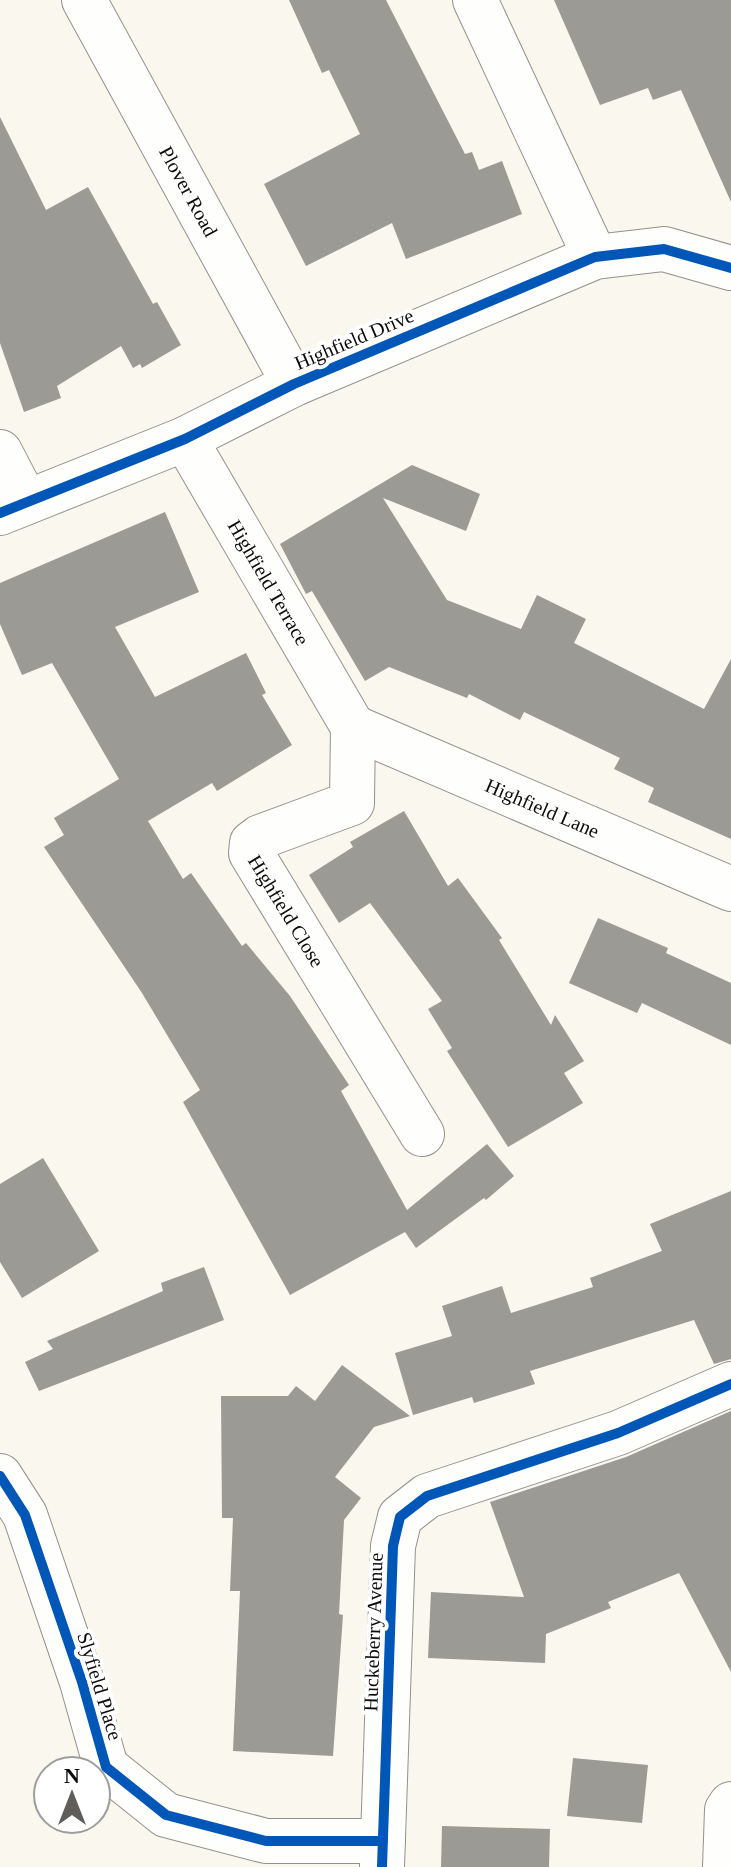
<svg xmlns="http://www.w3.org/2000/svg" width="731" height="1867" viewBox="0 0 731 1867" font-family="'Times New Roman',serif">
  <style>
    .building { fill: #9c9a95 }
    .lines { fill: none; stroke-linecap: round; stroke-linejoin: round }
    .minor-casing { stroke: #93918d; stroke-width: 46 }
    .minor { stroke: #fefefc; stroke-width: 44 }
    .cycleway-casing { stroke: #fff; stroke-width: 15 }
    .cycleway { stroke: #0057b8; stroke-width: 10 }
    .labels { text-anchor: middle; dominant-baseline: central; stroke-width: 8; stroke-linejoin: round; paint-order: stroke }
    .street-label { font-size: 20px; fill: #0b0b0b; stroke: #fff }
  </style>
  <rect width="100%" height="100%" fill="#faf7ee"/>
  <!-- building -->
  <path class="building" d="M289,0h97l79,154 7,-2 7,18 23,-9 20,53 -116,45 -14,-36 -86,43 -42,-82 96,-50 -31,-64 -7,3z
    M554,0h177v202l-50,-112 -28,10 -5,-12 -48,17z
    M0,117l46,93 42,-23 65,117 4,-2 24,43 -39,23 -2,-4 -7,4 -12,-22 -64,40 4,12 -37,14 -24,-69z
    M412,465l68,29 -14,37 -83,-33 64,102 74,29 16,-34 49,24 -12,24 130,66 27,-50v180l-83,-37 6,-14 -40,-19 6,-11 -96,-46 -4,8 -51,-26 -2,4 -78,-31 -24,14 -53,-90 -6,3 -26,-50z
    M165,512l34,80 -84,35 40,70 91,-44 20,40 -4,2 30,50 -75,46 -5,-8 -64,38 35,58 8,-6 51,73 4,-3 44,53 59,89 -8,6 66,119 80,-66 27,32 -28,24 -2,-2 -68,50 -11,-16 -115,63 -107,-193 17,-12 -58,-97 -98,-146 20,-12 -10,-17 65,-39 -67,-116 -30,12 -22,-51v-41z
    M404,811l44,75 10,-8 44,60 -3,2 52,85 4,-10 29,46 -20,12 19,30 -75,44 -61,-96 5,-3 -24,-39 14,-8 -72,-98 -31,20 -30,-48 44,-28 -3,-5z
    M598,918l70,30 -2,5 65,30v62l-89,-42 -5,10 -68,-30z
    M43,1158l56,93 -77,47 -22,-36v-78z
    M731,1191v168l-17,5 -20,-44 -164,51 5,13 -61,19 -2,-6 -59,18 -18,-62 57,-17 -10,-30 60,-20 9,27 82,-26 -3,-9 72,-27 -12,-27z
    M204,1267l20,53 -185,71 -14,-29 28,-13 -6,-8 116,-50 -2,-8z
    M342,1365l68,51 -36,11 -39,50 26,21 -17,22 -5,94 4,1 -10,141 -100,-5 7,-160h-10l3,-73h-11l-1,-122h67l8,-10 19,15z
    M731,1411v261l-52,-99 -71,29 3,6 -65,26 -1,29 -117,-5 3,-66 93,5 -34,-95 136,-45z
    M573,1758l75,7 -6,58 -75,-7z
    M442,1826l108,3 -1,38h-108z"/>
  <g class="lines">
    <!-- minor casing -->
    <g class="minor-casing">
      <g id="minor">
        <path id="s1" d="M84,0l210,384"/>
        <path d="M475,0l120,257"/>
        <path id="s2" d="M185,439l168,288"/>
        <path d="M0,452l26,50"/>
        <path d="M0,513l185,-74 109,-55 301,-127 69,-8 67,19"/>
        <path id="s3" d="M353,727l-1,76 -92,34 -8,6 -1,10 171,281"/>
        <path id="s4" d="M353,727l378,162"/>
        <path d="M0,1476l25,39 57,167 24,85 60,48 100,26h117"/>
        <path d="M382,1867l11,-321 7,-29 27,-21 191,-63 113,-49"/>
        <path d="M725,1867l2,-57 4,-6"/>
      </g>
    </g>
    <!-- minor -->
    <use href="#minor" class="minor"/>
    <!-- cycleway casing -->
    <g class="cycleway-casing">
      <path id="cycleway" d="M0,513l185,-74 109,-55 301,-127 69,-8 67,19
        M0,1476l25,39 57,167 24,85 60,48 100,26h117
        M382,1867l11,-321 7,-29 27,-21 191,-63 113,-49"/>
    </g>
    <!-- cycleway -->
    <use href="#cycleway" class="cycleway"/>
  </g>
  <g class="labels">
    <!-- street labels -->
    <g class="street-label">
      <text stroke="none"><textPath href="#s1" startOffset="218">Plover Road</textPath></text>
      <text transform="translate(354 339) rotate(-23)">Highfield Drive</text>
      <text stroke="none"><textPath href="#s2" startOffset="166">Highfield Terrace</textPath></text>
      <text stroke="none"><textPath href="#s4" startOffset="206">Highfield Lane</textPath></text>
      <text stroke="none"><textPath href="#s3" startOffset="262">Highfield Close</textPath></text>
      <text transform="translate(373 1632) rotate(-88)">Huckeberry Avenue</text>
      <text transform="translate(100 1686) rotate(73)">Slyfield Place</text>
    </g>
  </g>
  <!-- north arrow -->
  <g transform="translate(72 1795)"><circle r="38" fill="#ffffff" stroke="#9d9d9d" stroke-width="2"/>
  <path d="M0-6L14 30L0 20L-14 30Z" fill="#5f5e5a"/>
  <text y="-12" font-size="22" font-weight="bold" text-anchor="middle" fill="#0b0b0b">N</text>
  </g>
</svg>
